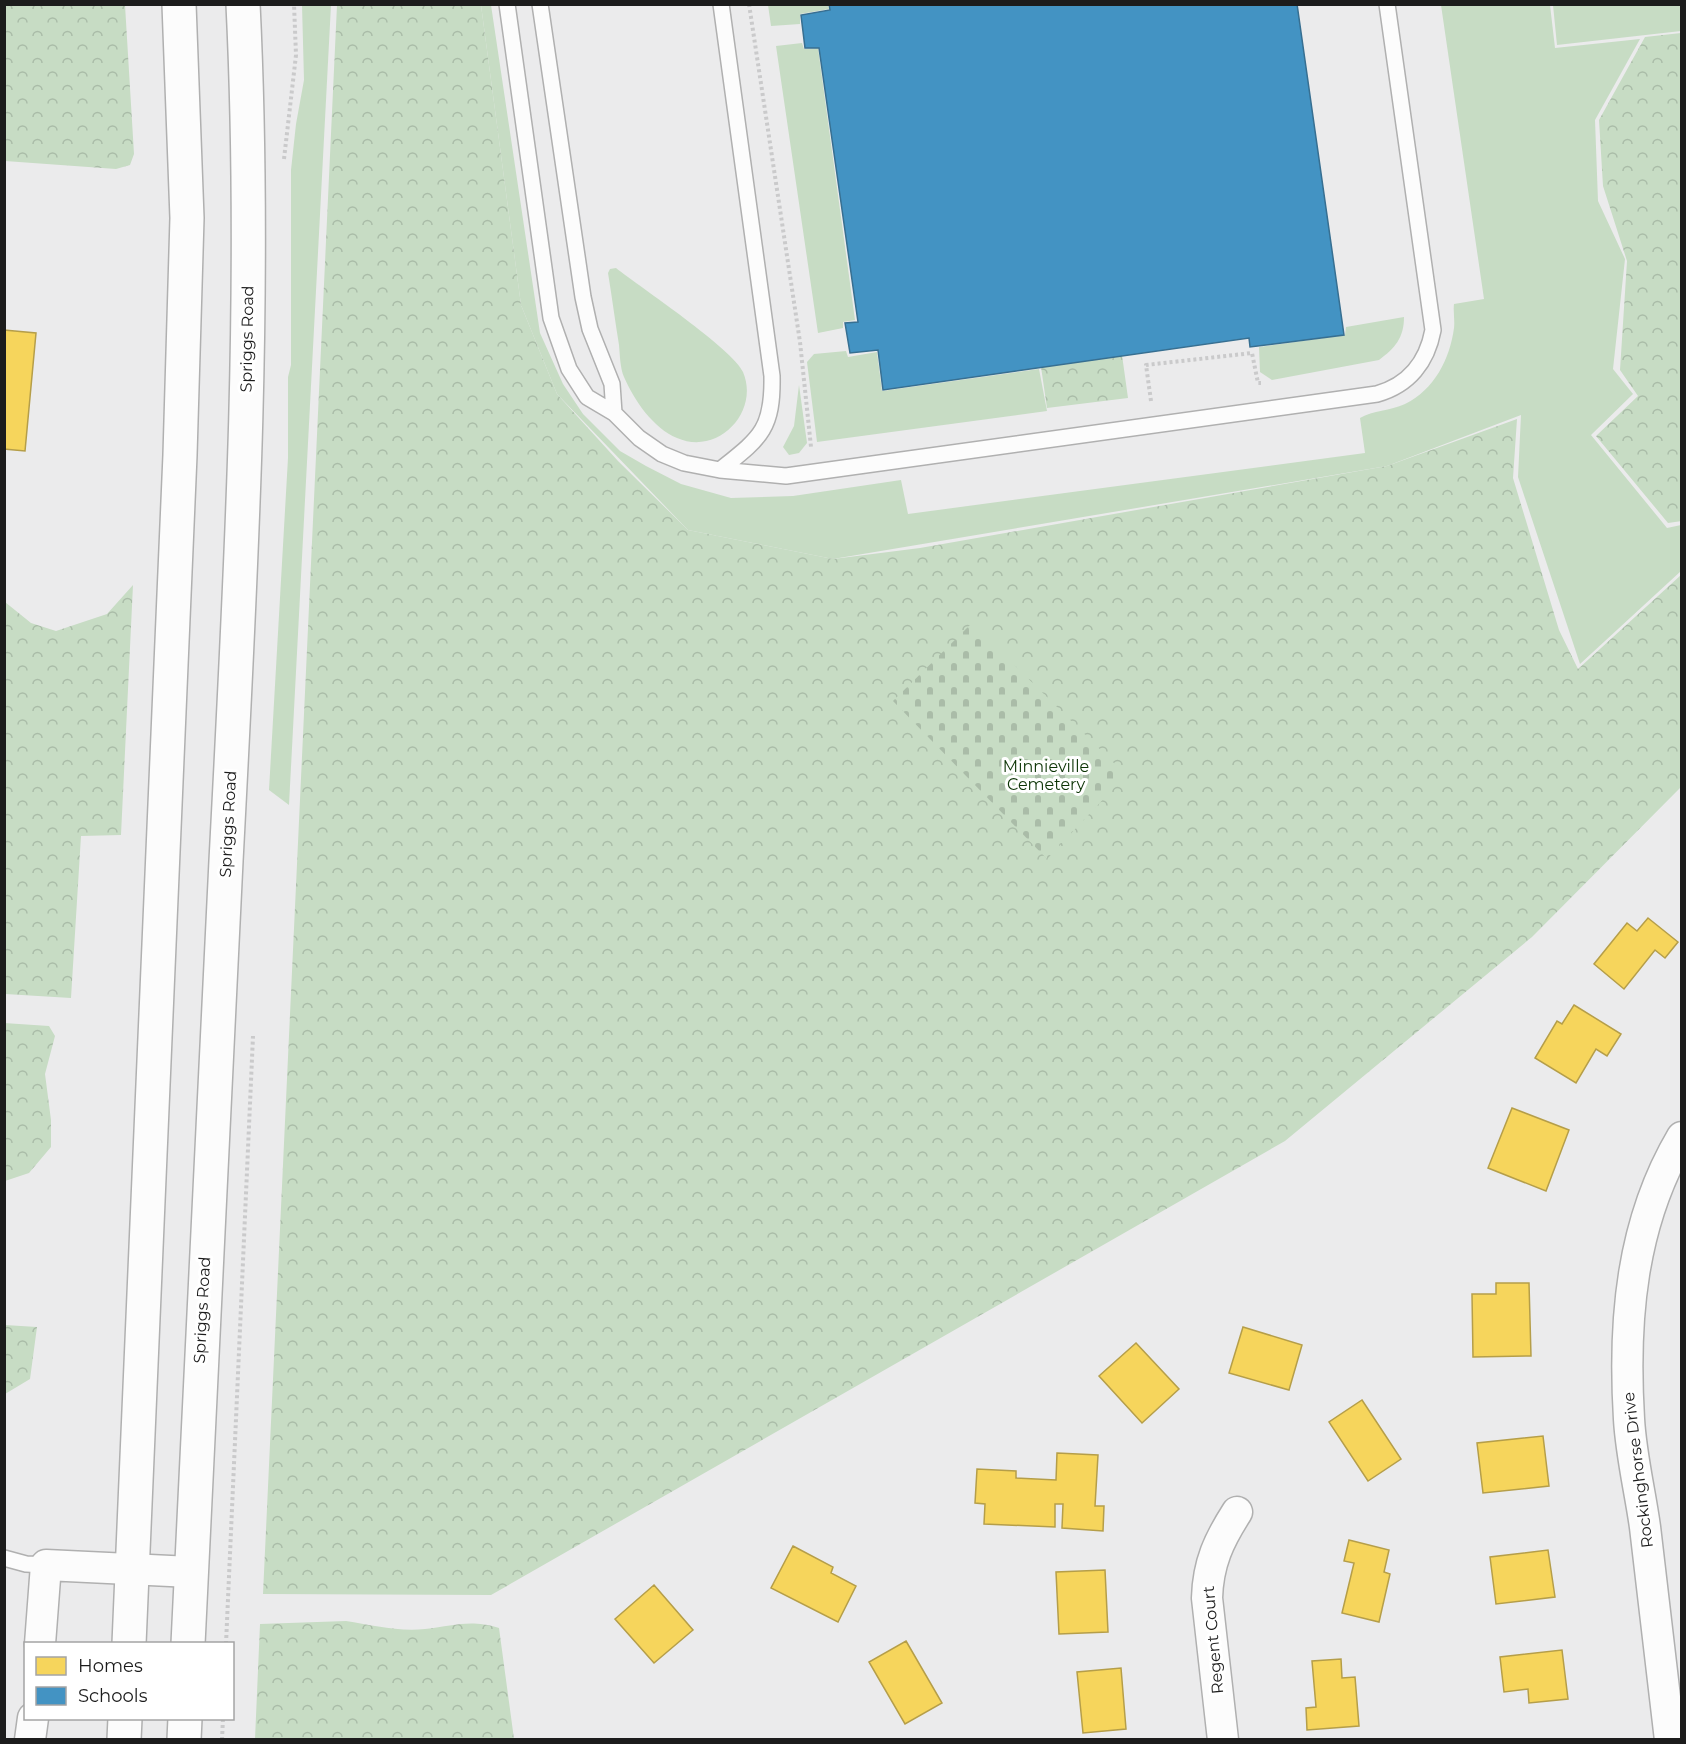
<svg xmlns="http://www.w3.org/2000/svg" width="1686" height="1744" viewBox="0 0 1686 1744" font-family="Montserrat,sans-serif">
  <style>
    .grass { fill: #c7dcc4 }
    .forest { fill: url(#forest-crowns) }
    .cemetery { fill: url(#cemetery-stones) }
    .homes { fill: #f6d55c; stroke: #b59e49; stroke-width: 1.5 }
    .schools { fill: #4393c3; stroke: #376f91; stroke-width: 1.5 }
    .lines { fill: none; stroke-linecap: round; stroke-linejoin: round }
    .lane-casing { stroke: #b0b0b0; stroke-width: 18 }
    .street-casing { stroke: #b0b0b0; stroke-width: 33 }
    .secondary-casing { stroke: #b0b0b0; stroke-width: 36 }
    .path { stroke: #cacacb; stroke-width: 4; stroke-dasharray: 3 3; stroke-linecap: butt }
    .lane { stroke: #fcfcfc; stroke-width: 15 }
    .street { stroke: #fcfcfc; stroke-width: 30 }
    .secondary { stroke: #fcfcfc; stroke-width: 33 }
    .labels { text-anchor: middle; dominant-baseline: central; stroke-width: 6; stroke-linejoin: round; paint-order: stroke }
    .street-label { font-size: 16px; fill: #1c1c1c; stroke: #fff }
    .park-label { font-size: 16px; fill: #0b3304; stroke: #fff }
  </style>
  <defs>
    <pattern id="forest-crowns" width="20" height="18" patternUnits="userSpaceOnUse" patternTransform="scale(1.5)"><rect width="20" height="18" fill="#c7dcc4"/><path d="M2 6a3 3 0 1 1 6 0M12 15a3 3 0 1 1 6 0" fill="none" stroke="#aabca8"/></pattern>
    <pattern id="cemetery-stones" width="16" height="16" patternUnits="userSpaceOnUse" patternTransform="scale(1.5)"><rect width="16" height="16" fill="#c7dcc4"/><path d="M2 7V4a2 2 0 0 1 4 0v3zM10 15v-3a2 2 0 0 1 4 0v3z" fill="#aabca8"/></pattern>
  </defs>
  <rect width="100%" height="100%" fill="#ebebec"/>
  <!-- grass -->
  <path class="grass" d="M302,5h29l-42,800 -20,-15 19,-332v-81l3,-12v-195l5,-46 8,-44z
    M481,5h10l49,328 23,51 20,30 37,37 26,15 35,18 50,14 62,-2 108,-16 7,34 457,-61 -5,-35c13,-8 30,-7 45,-14 29,-14 45,-45 49,-76 1,-8 -1,-16 0,-24l30,-5 -43,-294h109l5,43 85,-9 -45,81 3,81 27,58 -12,110 20,25 -42,41 76,93 14,-3v46l-101,93 -62,-187 3,-62 -134,51 -554,93 -145,-29 -131,-136 -36,-89z
    M768,5h60l1,4 -29,5v10l-29,2z
    M1553,5h128v26l-124,14z
    M802,43l2,6 14,-1 37,272 -12,2v6l-25,5 -42,-287z
    M616,268c24,19 117,81 127,104 17,40 -25,84 -66,66 -24,-10 -43,-38 -53,-61 -4,-9 -4,-22 -5,-32 -4,-24 -7,-48 -11,-72l2,-4z
    M1404,317c0,21 -9,31 -25,43l-107,20 -12,-8 -1,-25 86,-12 1,-8z
    M846,351l2,6 29,-5 5,39 157,-22 8,42 -230,31 -10,-80 7,-8z
    M799,385l8,58 -8,10 -10,2 -6,-8 11,-21z"/>
  <!-- forest -->
  <path class="forest" d="M4,5h121l9,149 -4,11 -14,4 -111,-8z
    M337,5h144l40,300 36,89 61,67 70,69 145,29 87,-11 467,-82 130,-47 -4,59 46,152 19,39 103,-94v212l-149,150 -247,204 -794,454 -228,-1z
    M1681,33l1,488 -14,2 -72,-87 42,-40 -18,-26 7,-109 -24,-75 -4,-66 46,-83z
    M1122,355l6,43 -81,10 -6,-41z
    M133,585l-12,250 -40,1 -10,162 -66,-4v-392l26,21 25,8 51,-17z
    M4,1023l45,3 6,10 -10,38 6,46v27l-22,26 -24,8z
    M5,1325l32,2 -7,52 -25,15z
    M346,1621c25,4 53,11 79,8 30,-3 44,-10 74,-1l15,111h-259l5,-115z"/>
  <!-- cemetery -->
  <path class="cemetery" d="M972,623l154,152 -79,84 -154,-158z"/>
  <!-- homes -->
  <path class="homes" d="M4,330l32,3 -11,118 -21,-2z
    M1648,918l30,24 -13,16 -10,-8 -31,39 -30,-25 33,-41 10,8z
    M1574,1005l47,29 -14,22 -11,-7 -20,34 -41,-25 22,-37 5,3z
    M1512,1108l57,22 -23,61 -58,-23z
    M1496,1283h33l2,73 -58,1 -1,-63h24z
    M1243,1327l59,18 -13,45 -60,-17z
    M1136,1343l43,46 -37,34 -43,-47z
    M1362,1400l39,59 -33,22 -39,-59z
    M1543,1436l6,50 -66,7 -6,-50z
    M1057,1453l41,2 -3,51h9l-1,25 -41,-3 1,-24h-8v23l-71,-3 1,-20 -10,-1 2,-34 39,2v7l40,2z
    M1349,1540l40,10 -5,22 6,2 -11,48 -37,-9 12,-50 -10,-2z
    M793,1546l40,21 -2,6 25,13 -18,36 -67,-34z
    M1548,1550l7,47 -59,7 -6,-47z
    M1105,1570l3,62 -49,2 -3,-62z
    M654,1585l39,45 -39,33 -39,-44z
    M906,1641l36,62 -37,21 -36,-62z
    M1562,1650l6,49 -39,4 -1,-14 -24,3 -4,-35z
    M1341,1659l1,19 13,-1 4,49 -52,4 -1,-22 10,-1 -4,-46z
    M1121,1668l5,61 -43,4 -6,-61z"/>
  <!-- schools -->
  <path class="schools" d="M829,4h468l47,331 -94,12 -1,-9 -366,52 -5,-40 -28,3 -5,-30 13,-1 -39,-274h-14l-4,-33 29,-5z"/>
  <g class="lines">
    <!-- lane casing -->
    <g class="lane-casing">
      <path id="lane" d="M507,4l44,314 18,51 18,28 27,16 25,25 23,16 22,9 36,7 66,6 591,-82c32,-9 50,-32 56,-64l-46,-326
        M540,4l43,293 7,32 22,55 2,29
        M720,470c40,-32 53,-40 52,-94l-51,-372
        M4,1558l22,6 20,1"/>
    </g>
    <!-- street casing -->
    <g class="street-casing">
      <path id="street" d="M40,1644l6,-79 145,7
        M30,1740l3,-22
        M1223,1740l-16,-142c1,-35 12,-58 30,-86
        M1670,1740c-9,-71 -16,-142 -25,-213 -5,-36 -14,-72 -16,-108 -6,-98 2,-196 53,-282"/>
    </g>
    <!-- secondary casing -->
    <g class="secondary-casing">
      <path id="secondary" d="M129,1644l51,-1189 7,-237 -8,-214
        M188,1644c11,-261 24,-522 38,-783 15,-285 31,-571 17,-857
        M124,1740l1,-22
        M184,1740l1,-22"/>
    </g>
    <!-- path -->
    <path class="path" d="M749,4l51,338 11,105
      M284,159l12,-104 -2,-51
      M1151,401l-5,-36 106,-12 6,30h3
      M226,1644l27,-608
      M222,1740l1,-22"/>
    <!-- lane -->
    <use href="#lane" class="lane"/>
    <!-- street -->
    <use href="#street" class="street"/>
    <!-- secondary -->
    <use href="#secondary" class="secondary"/>
  </g>
  <g class="labels">
    <!-- street labels -->
    <g class="street-label">
      <text transform="translate(247 339) rotate(-89)">Spriggs Road</text>
      <text transform="translate(228 824) rotate(-87)">Spriggs Road</text>
      <text transform="translate(202 1310) rotate(-87)">Spriggs Road</text>
      <text transform="translate(1638 1470) rotate(-97)">Rockinghorse Drive</text>
      <text transform="translate(1213 1640) rotate(-95)">Regent Court</text>
    </g>
    <!-- park labels -->
    <g class="park-label">
      <text x="1046" y="766">Minnieville<tspan x="1046" dy="18">Cemetery</tspan></text>
    </g>
  </g>
  <!-- border -->
  <rect width="1686" height="1744" fill="none" stroke="#1c1c1c" stroke-width="12"/>
  <!-- legend -->
  <rect x="24" y="1642" width="210" height="78" fill="#ffffff" stroke="#a4a4a4" stroke-width="1.5"/>
  <rect x="36" y="1657" width="30" height="18" fill="#f6d55c" stroke="#a4a4a4" stroke-width="1.5"/>
  <text x="78" y="1672" font-size="18" fill="#1c1c1c">Homes</text>
  <rect x="36" y="1687" width="30" height="18" fill="#4393c3" stroke="#a4a4a4" stroke-width="1.5"/>
  <text x="78" y="1702" font-size="18" fill="#1c1c1c">Schools</text>
</svg>
